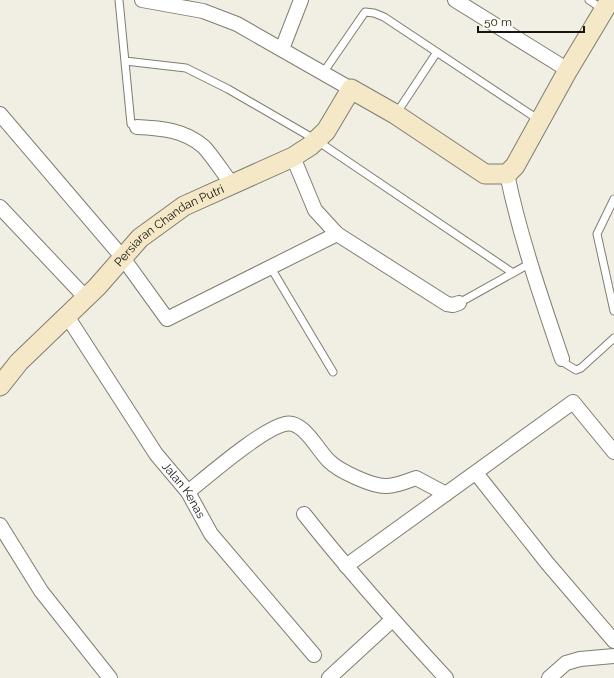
<svg xmlns="http://www.w3.org/2000/svg" width="614" height="678" viewBox="0 0 614 678" font-family="Raleway,sans-serif">
  <style>
    .lines { fill: none; stroke-linecap: round; stroke-linejoin: round }
    .lane-casing { stroke: #7f7d73; stroke-width: 9 }
    .street-casing { stroke: #7f7d73; stroke-width: 16 }
    .secondary-casing { stroke: #7f7d73; stroke-width: 21 }
    .lane { stroke: #fff; stroke-width: 7 }
    .street { stroke: #fff; stroke-width: 14 }
    .secondary { stroke: #f4e8c7; stroke-width: 19 }
    .labels { text-anchor: middle; dominant-baseline: central; stroke-width: 3; stroke-linejoin: round; paint-order: stroke }
    .street-label { font-size: 12px; fill: #151410; stroke: #fefcf1 }
  </style>
  <rect width="100%" height="100%" fill="#f1efe3"/>
  <g class="lines">
    <!-- lane casing -->
    <g class="lane-casing">
      <path id="lane" d="M119,0l12,124 6,3
        M589,0l15,10
        M125,61l61,7 42,21 88,51 197,133
        M323,73l42,-61 9,1 10,4 155,103
        M396,114l41,-62
        M614,199l-17,35 17,77
        M271,268l62,104
        M459,303l70,-39
        M562,359l4,5 10,6 5,-2 33,-30"/>
    </g>
    <!-- street casing -->
    <g class="street-casing">
      <g id="street">
        <path d="M142,0l61,11 34,13 114,65"/>
        <path d="M455,0l113,70"/>
        <path d="M282,49l19,-49"/>
        <path d="M0,114l123,144 44,61 170,-85"/>
        <path d="M137,127c24,1 48,3 67,20 10,11 19,26 28,37"/>
        <path d="M293,157l22,53 22,24 110,70 6,1 6,-2"/>
        <path d="M507,174c13,63 34,123 55,185"/>
        <path d="M0,207l86,91"/>
        <path id="s1" d="M67,316l89,138 32,38 23,42 103,121"/>
        <path d="M476,473l72,91 66,77"/>
        <path d="M188,492c21,-17 74,-63 97,-68 18,-5 33,27 44,37 10,10 44,26 58,25 9,0 21,-5 29,-8l30,16"/>
        <path d="M304,514c45,57 93,111 142,164"/>
        <path d="M0,525l41,66 69,87"/>
        <path d="M346,566l227,-164 41,50"/>
        <path d="M329,678l63,-58"/>
        <path d="M549,678l17,-15 14,-4 34,-3"/>
      </g>
    </g>
    <!-- secondary casing -->
    <g class="secondary-casing">
      <g id="secondary">
        <path id="s2" d="M0,386l19,-24 78,-75 43,-49 44,-32 109,-49 17,-11 16,-15 25,-42 44,25 90,60h22l8,-8 53,-96 42,-70"/>
      </g>
    </g>
    <!-- lane -->
    <use href="#lane" class="lane"/>
    <!-- street -->
    <use href="#street" class="street"/>
    <!-- secondary -->
    <use href="#secondary" class="secondary"/>
  </g>
  <g class="labels">
    <!-- street labels -->
    <g class="street-label">
      <text stroke="none"><textPath href="#s2" startOffset="235">Persiaran Chandan Putri</textPath></text>
      <text stroke="none"><textPath href="#s1" startOffset="210">Jalan Kenas</textPath></text>
    </g>
  </g>
  <!-- scale -->
  <path d="M478 26v6h106v-6" fill="none" stroke="#151410" stroke-width="2"/>
  <text x="484" y="26" font-size="12" fill="#151410" stroke="#fefcf1" stroke-width="3" paint-order="stroke">50 m</text>
</svg>
